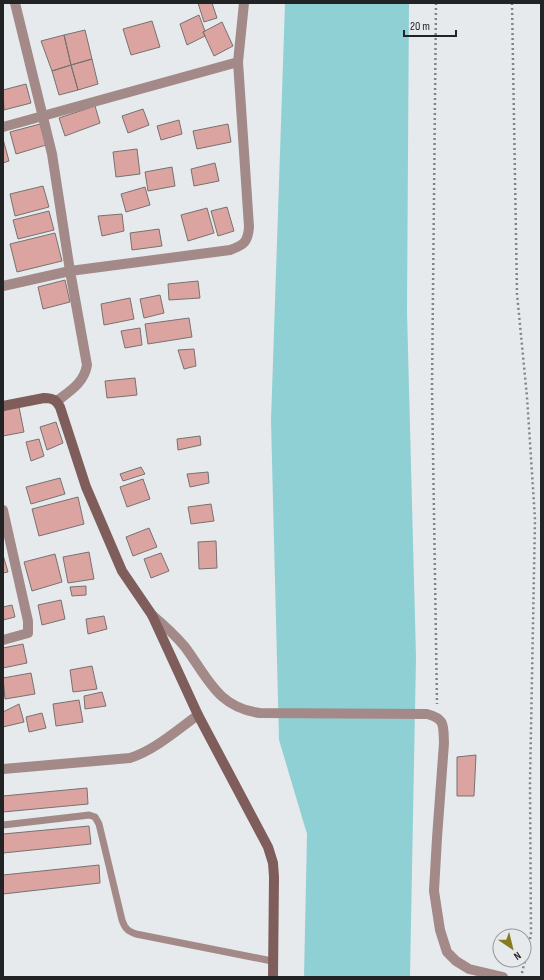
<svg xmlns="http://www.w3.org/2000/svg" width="544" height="980" viewBox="0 0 544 980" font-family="'Sofia Sans Condensed',sans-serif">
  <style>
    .water { fill: #8fd0d5 }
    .building { fill: #dba4a1; stroke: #767271 }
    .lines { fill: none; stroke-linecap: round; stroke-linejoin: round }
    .path { stroke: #818385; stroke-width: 2.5; stroke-dasharray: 2 3; stroke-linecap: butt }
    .lane { stroke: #a38a88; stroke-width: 7 }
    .street { stroke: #a38a88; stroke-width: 10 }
    .secondary { stroke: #7f5d5b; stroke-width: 10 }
  </style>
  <rect width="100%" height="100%" fill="#e7eaed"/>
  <!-- water -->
  <path class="water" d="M285,3h124l-2,308 9,346 -6,320h-106l3,-143 -28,-94 -8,-319z"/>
  <!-- building -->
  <path class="building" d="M198,3h14l5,15 -13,4z
    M199,15l6,16 -2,1 2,4 -18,9 -7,-21z
    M152,21l8,26 -29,8 -8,-26z
    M222,22l11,24 -19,10 -11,-24z
    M85,30l7,29 -21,6 -7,-30z
    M64,35l7,30 -19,6 -11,-30z
    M92,59l6,25 -20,6 -7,-25z
    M71,65l7,25 -19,5 -7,-24z
    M26,84l5,19 -27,7 -1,-20z
    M95,106l5,17 -35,13 -6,-18z
    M143,109l6,16 -21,8 -6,-17z
    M179,120l3,14 -21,6 -4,-14z
    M40,124l6,21 -30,9 -6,-22z
    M228,124l3,18 -34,7 -4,-18z
    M3,139l6,22 -6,2z
    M137,149l3,25 -24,3 -3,-25z
    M215,163l4,18 -25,5 -3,-17z
    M172,167l3,19 -27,5 -3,-19z
    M43,186l6,21 -34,9 -5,-22z
    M145,187l5,18 -24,7 -5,-18z
    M227,207l7,24 -16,5 -7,-25z
    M207,208l7,25 -26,8 -7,-26z
    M49,211l5,19 -36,9 -5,-19z
    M122,214l2,17 -22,5 -4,-20z
    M159,229l3,17 -30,4 -2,-17z
    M55,233l7,28 -45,11 -7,-28z
    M65,280l5,22 -27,7 -5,-22z
    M198,281l2,17 -31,2 -1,-16z
    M160,295l4,18 -20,5 -4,-19z
    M130,298l4,21 -30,6 -3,-21z
    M189,318l3,19 -44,7 -3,-20z
    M140,328l2,17 -17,3 -4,-17z
    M194,349l2,17 -12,3 -6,-19z
    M135,378l2,17 -30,3 -2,-17z
    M19,407l5,25 -21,4v-26z
    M56,422l7,21 -16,7 -7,-23z
    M200,436l1,9 -23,5 -1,-11z
    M39,439l5,17 -13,5 -5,-19z
    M141,467l4,7 -22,7 -3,-7z
    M208,472l1,11 -19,4 -3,-13z
    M60,478l5,16 -34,10 -5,-17z
    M143,479l7,20 -23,8 -7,-20z
    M78,497l6,27 -45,12 -7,-27z
    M211,504l3,17 -23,3 -3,-17z
    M149,528l8,19 -24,9 -7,-19z
    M216,541l1,27 -18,1 -1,-27z
    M89,552l5,27 -26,4 -5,-26z
    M161,553l8,18 -18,7 -7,-19z
    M55,554l7,28 -30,9 -8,-29z
    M3,555l5,17 -5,1z
    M86,586v9l-14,1 -2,-9z
    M61,600l4,19 -23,6 -4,-20z
    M12,605l3,12 -12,3v-13z
    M104,616l3,13 -19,5 -2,-15z
    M23,644l4,19 -24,5v-20z
    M92,666l5,23 -24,3 -3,-22z
    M31,673l4,21 -30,5 -2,-21z
    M102,692l4,14 -21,3 -1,-13z
    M79,700l4,22 -27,4 -3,-22z
    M19,704l5,18 -21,5v-15z
    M42,713l4,15 -17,4 -3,-15z
    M476,755l-2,41h-17v-39z
    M87,788l1,16 -85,8v-16z
    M89,826l2,18 -88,9v-19z
    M99,865l1,18 -97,11v-19z"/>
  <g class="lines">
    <!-- path -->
    <path class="path" d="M436,3l-4,385 5,316
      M512,3l5,291 10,103 8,122 -5,263 1,153 -10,42"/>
    <!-- lane -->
    <path class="lane" d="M3,825l78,-9 8,-1 6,2 4,7 23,96c3,9 6,11 14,14l136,27"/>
    <!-- street -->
    <path class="street" d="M15,3l37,151 18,117 17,94c-3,18 -17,26 -30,36
      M3,127l235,-65
      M3,286l67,-15 160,-21c14,-5 18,-8 19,-23l-11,-165 6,-59
      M3,510l25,111v12l-25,7
      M152,615c12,10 23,20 33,32 23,31 33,61 75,66l167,1c19,5 16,12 17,29l-7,95 -3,53 6,39 7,22 9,9 13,8 34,8
      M3,769l127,-11c25,-8 47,-28 68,-43"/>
    <!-- secondary -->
    <path class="secondary" d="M3,406l41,-8c9,0 12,2 16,9l26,80 36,84 30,44 46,100 70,132 5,16 1,14 -1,100"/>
  </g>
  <!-- border -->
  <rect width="544" height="980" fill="none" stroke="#222324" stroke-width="8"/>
  <!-- north arrow -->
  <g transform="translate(512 948) rotate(145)"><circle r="19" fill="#e7eaed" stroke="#989a9d"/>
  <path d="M0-3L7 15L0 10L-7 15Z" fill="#867b21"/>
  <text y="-6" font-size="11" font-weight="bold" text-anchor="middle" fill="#222324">N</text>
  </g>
  <!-- scale -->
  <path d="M404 30v6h52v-6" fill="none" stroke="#222324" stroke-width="2"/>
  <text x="410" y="30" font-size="12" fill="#222324" stroke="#e7eaed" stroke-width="3" paint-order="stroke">20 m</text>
</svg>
